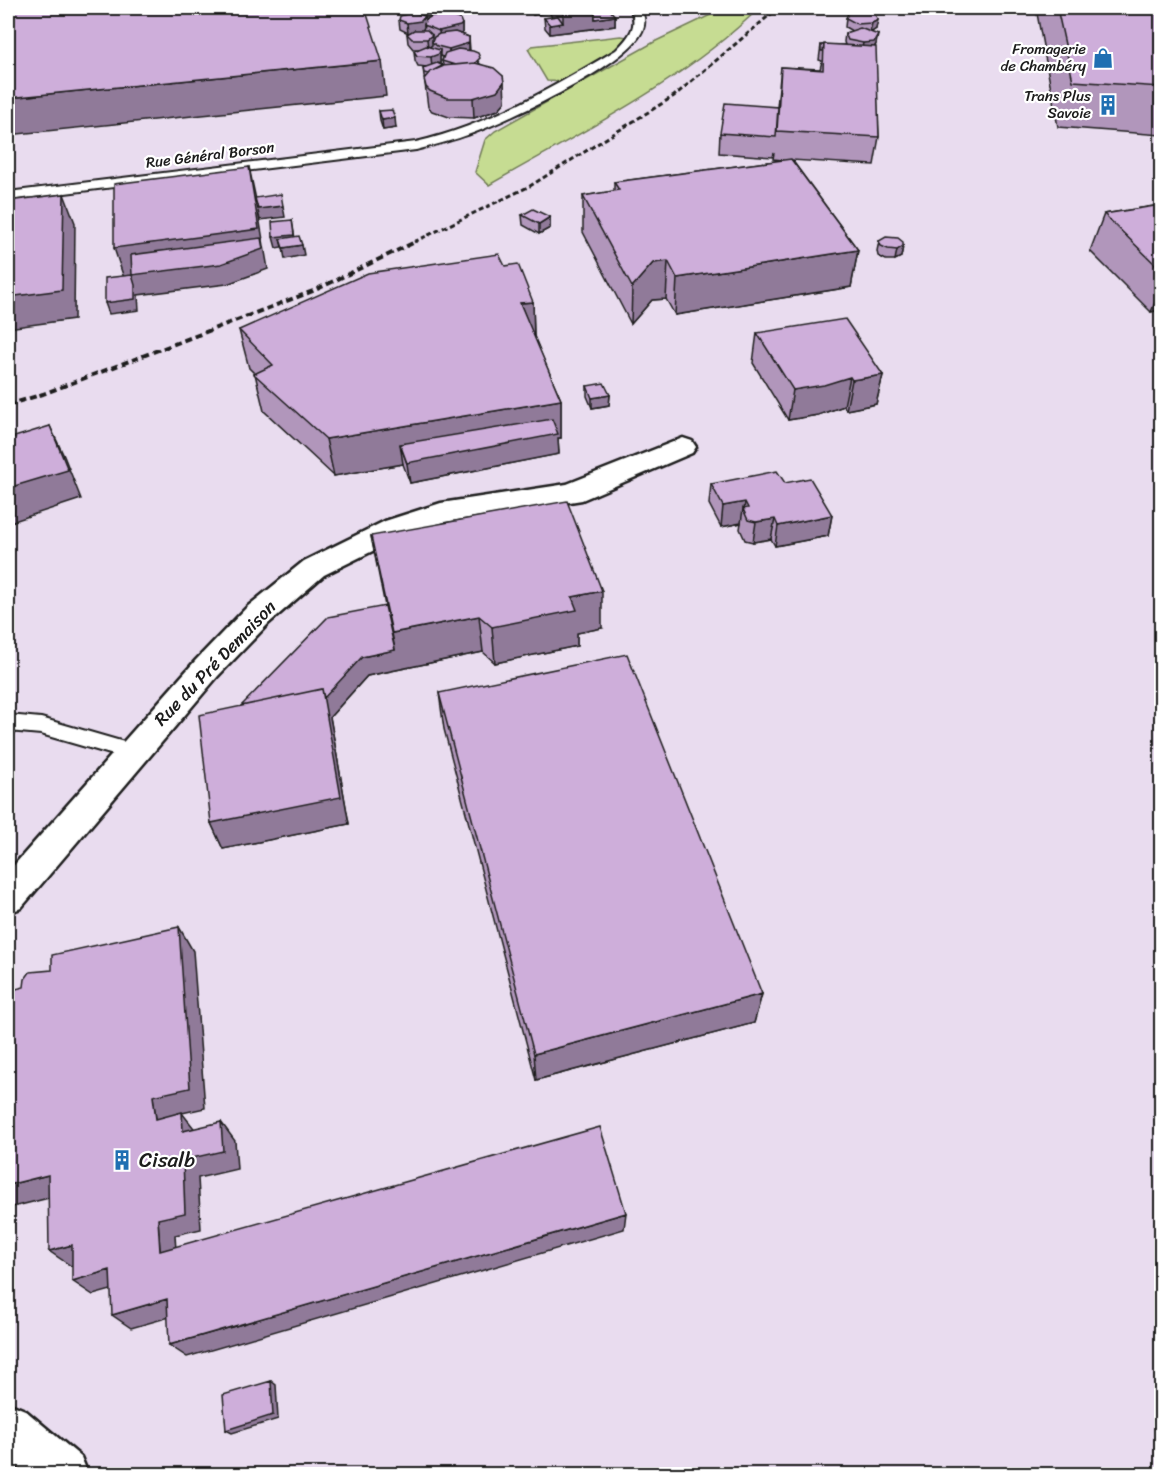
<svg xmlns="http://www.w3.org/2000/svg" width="1169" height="1482" viewBox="0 0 1169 1482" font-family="Sriracha,sans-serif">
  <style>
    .built { fill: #e9dcef }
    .green { fill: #c6dc92; stroke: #717c57; stroke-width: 1.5 }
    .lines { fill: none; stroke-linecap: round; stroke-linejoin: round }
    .service-casing { stroke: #1c1c1c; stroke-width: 4 }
    .minor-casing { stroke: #1c1c1c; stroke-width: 5 }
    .tertiary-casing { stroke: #1c1c1c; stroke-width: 5 }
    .service { fill: #fff; fill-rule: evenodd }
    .minor { fill: #fff; fill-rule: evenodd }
    .tertiary { fill: #fff; fill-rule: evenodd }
    .rail-far1 { stroke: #1c1c1c; stroke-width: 3; stroke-dasharray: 5 3; stroke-linecap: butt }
    .rail { stroke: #1c1c1c; stroke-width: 4; stroke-dasharray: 7 4; stroke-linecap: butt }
    .wall { fill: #b196bb; stroke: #1c1c1c; stroke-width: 1.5; fill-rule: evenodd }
    .shaded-wall { fill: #907a99; stroke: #1c1c1c; stroke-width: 1.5 }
    .building { fill: #ceaeda; stroke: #1c1c1c; stroke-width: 1.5 }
    .labels { text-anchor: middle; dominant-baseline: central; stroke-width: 4.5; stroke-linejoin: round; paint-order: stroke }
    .far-poi-label { font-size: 15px; fill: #1c1c1c; stroke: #fff; text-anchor: end }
    .far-street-label { font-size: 15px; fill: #1c1c1c; stroke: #fff }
    .street-label { font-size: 18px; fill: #1c1c1c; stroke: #fff }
    .near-poi-label { font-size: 21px; fill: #1c1c1c; stroke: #fff; text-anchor: start }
  </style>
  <rect width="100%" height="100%" fill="#f5eff8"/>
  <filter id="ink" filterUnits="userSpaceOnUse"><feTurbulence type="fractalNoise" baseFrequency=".0167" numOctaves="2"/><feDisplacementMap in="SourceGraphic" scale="12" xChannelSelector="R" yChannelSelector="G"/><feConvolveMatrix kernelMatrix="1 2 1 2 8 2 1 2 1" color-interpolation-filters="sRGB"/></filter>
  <g filter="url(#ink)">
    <!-- built -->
    <path class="built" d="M8,8h1153v1466h-1153z"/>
    <!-- green -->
    <path class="green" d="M725,8h34c-73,72 -181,126 -270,177l-14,-13 10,-32 10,-9 161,-90z
      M621,36l7,1c-8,13 -51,39 -66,44 -5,1 -9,0 -15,0l-19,-32 4,-3z"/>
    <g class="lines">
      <!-- service casing -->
      <g class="service-casing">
        <path id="service" d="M630,8h10c4,7 6,13 3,21 -11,34 -134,91 -170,104 -18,7 -38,12 -57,17l-408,50v-8l408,-50c73,-17 136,-54 200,-92 13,-13 23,-24 14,-42z
          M8,715l33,3 97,28 3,6 -3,6 -7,2 -90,-26 -33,-3z"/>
      </g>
      <!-- minor casing -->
      <g class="minor-casing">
        <path id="minor" d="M683,438l9,3 4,6 -4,6 -110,47 -138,22 -39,13 -81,40 -55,48 -51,53 -197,232 -13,5v-41l188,-212 51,-53 57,-46 81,-40 56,-18 126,-19z"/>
      </g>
      <!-- tertiary casing -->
      <g class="tertiary-casing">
        <path id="tertiary" d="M8,1403l17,7 56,47 7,17h-61l-19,-16z"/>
      </g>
      <!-- service -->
      <use href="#service" class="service"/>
      <!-- minor -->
      <use href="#minor" class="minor"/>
      <!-- tertiary -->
      <use href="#tertiary" class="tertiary"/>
      <!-- rail-far1 -->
      <path class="rail-far1" d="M414,242l116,-56 144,-90 104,-88"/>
      <!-- rail -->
      <path class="rail" d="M8,405l35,-11 270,-103 104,-50"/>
    </g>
    <!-- wall -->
    <path class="wall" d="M406,8h54v5l-35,4v3l37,4v10l7,3 1,13 10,14 23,12 2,26 -7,8 -24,8 -25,-1 -17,-6 -4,-4 -5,-39 4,-1 -9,-1 -3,-6 -1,-9 5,-2h-6l-5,-6 -1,-9 3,-2 -2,1 -8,-4 -1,-9 10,-7zM440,56l3,1 -1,4 1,4 -4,-1 1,-1z
      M529,8h66v3l20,5v10l-65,8 -5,-6 -1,-10 8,-1 -3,-5 -16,3z
      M1036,8h125v127l-103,-8z
      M874,13l2,16 -5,3 5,12 -1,3 4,90 -5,28 -82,-5 66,90 -7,37 -176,28 -9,-16 -14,1 -21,24 -48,-92v-36l31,-5v-9l169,-22 -10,-1 1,-6 -1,4 -54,-4 1,-20 57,-26 4,-40 39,2 2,-8 -3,-1 2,-15h24l-1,-3 1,-9 7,-2 -7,-4 1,-9z
      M379,111l17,17 -13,2 -3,-9z
      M1161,205v105l-10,2 -61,-61 14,-37z
      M522,215l28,2v11l-11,6 -16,-9z
      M879,241l24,5 -2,11 -6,3h-9l-8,-4 -1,-5z
      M505,266l28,36 1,35 27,63v38h-3l1,16 -149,29 -7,-19 -69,12 -70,-65 -9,-37 -6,-6 -10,-38z
      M757,333l126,42 -7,29 -30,6 -2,-4 -26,9 -30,5 -35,-57z
      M1161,335v9l-2,-3z
      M587,386l23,9 -1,10 -17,3 -5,-12z
      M785,483l47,32 -4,21 -53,10 -4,-7 -18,3 -8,-2 -5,-11 1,-6 -20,4 -12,-23 2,-20z
      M371,536l231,92 -25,5v13l-82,17 -12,-11 -116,24 -37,41 19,107 -126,25 -12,-26 30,-117 144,-100z
      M439,693l323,301 -8,29 -218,57 -92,-351z"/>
    <!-- shaded-wall -->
    <path class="shaded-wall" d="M410,8h50v5l-35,4v9l-1,-1v2l-2,4 -14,2 -1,-10 5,-4z
      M533,8h16v4l-16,3z
      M563,8h32v11l20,-3v10l-65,8v-9l13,-2z
      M878,20l-2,9 -6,4 2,-10z
      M462,24v9l-2,2 -20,6 -1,-10z
      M432,35v10l-4,3 -1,-9z
      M878,35l-2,9 -4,7 -11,2 2,-10z
      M469,37v16l-19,5 -1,-9z
      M440,50v13l-8,4 -1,-10z
      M382,61l4,35 -378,39v-37z
      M504,82l1,20 -7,8 -24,8 -1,-20z
      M395,118l1,10 -13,2 -1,-10z
      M249,167l9,42 25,-3 2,11 -25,3 -2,-9 10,58 -41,15 -89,11 1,15 -30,4 -4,-11 19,-25 -10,-30z
      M64,194l11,29 -1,96 -66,9v-31z
      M550,217v11l-11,6v-10z
      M292,220l4,25 -16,-6 2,8 -6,1 -3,-11z
      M302,245l2,10 -19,4 -2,-11z
      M903,246l-2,11 -6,3 2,-10z
      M858,250l-7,37 -176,28 2,-37z
      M668,261l-2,38 -14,1 -21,24 1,-37 21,-24z
      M1161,288v22l-10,2z
      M533,302l1,37 -14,-36z
      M883,375l-7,29 -30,6 6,-30z
      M850,377l-6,29 -26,9 -30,5 5,-30z
      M610,395l-1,10 -17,3v-10z
      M561,400v38h-3l1,16 -149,29 -3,-19 -7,-20 3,20 -69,12 -8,-37z
      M50,426l14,30 17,43 -73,24v-35z
      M745,502l-1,9 -1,-2 -2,14 -20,4 2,-21z
      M832,515l-4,21 -53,10 3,-20z
      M775,519l-4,20 -18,3 3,-20z
      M602,591v37l-25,5v13l-82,17 -3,-36 80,-30z
      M479,616l4,36 -116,24 -37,41 19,107 -126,25 -12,-26 26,-86 125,-80 33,-7 -3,-17z
      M179,927l14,24 12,157 -23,5 15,19 -25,6 -16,-19 -3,-23z
      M762,994l-8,29 -218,57 -2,-26z
      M221,1122l14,19 2,28 -39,9 3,51 -26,6 2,31 -17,-15 -2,-32 25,-59z
      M48,1175l21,18 -61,15v-23z
      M626,1213l-2,16 -437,128 -18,-12z
      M72,1245l21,15 -22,6 -22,-15z
      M110,1270l19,15 -36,10 -21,-14z
      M167,1299l17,14 -53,15 -19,-13z
      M271,1381l5,4 2,34 -46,14 -6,-3z"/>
    <!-- building -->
    <path class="building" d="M8,8h357l17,53 -374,37z
      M1057,8h104v79l-88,-6z
      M609,9l6,7 -20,3v-8z
      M855,11l19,2 4,7 -6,3 -15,1 -11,-6 2,-5z
      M414,12l11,4 -4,5 -14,2 -8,-3 1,-4z
      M449,15l11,4 2,5 -2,2 -21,5 -15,-6 1,-5 7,-4z
      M558,16l5,7 -13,2 -6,-7z
      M860,28l18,7 -4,7 -11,1 -15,-3 -3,-7z
      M414,30h13l5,5 -5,4h-15l-5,-5z
      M455,32l14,5v6l-20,6 -12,-3 -5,-4 2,-5 5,-3z
      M824,44l52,3 3,90 -102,-6 4,-64 42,3z
      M821,45h3l-1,6h-2z
      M426,46l14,4 -1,4 -8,3 -14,-1 -3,-5z
      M458,49l15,2 5,2 2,5 -5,5 -20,2 -13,-4 3,-8z
      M437,63l7,3 -14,6 -2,2 -4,-1 -1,-5z
      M475,63l19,5 9,8 1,6 -7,9 -24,7h-26l-17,-7 -4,-4 -2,-8 6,-7 12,-6z
      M725,103l53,4 -2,30 -56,-4z
      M392,110l3,8 -13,2 -3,-9z
      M791,159l67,91 -181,28 -9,-17 -15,2 -21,24 -49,-91 36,-6 -5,-8z
      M249,167l10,62 -145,19v-64z
      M64,194l-2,96 -54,7v-96z
      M281,194l2,12 -25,3 -3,-11z
      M1161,205v65l-57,-56z
      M533,209l17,8 -11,7 -17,-9z
      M292,220l2,15 -21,2 -1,-15z
      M299,236l3,9 -19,3 -3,-9z
      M886,237l12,1 5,4v4l-6,4 -9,-1 -7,-3 -2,-5z
      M261,238l2,11 -42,15 -89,11 -1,-20z
      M499,254l6,12 13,-2 15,38 -13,1 41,97 -235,39 -72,-65 19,-9 -34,-35 129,-57z
      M132,275l3,10v14l-30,4v-25z
      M845,319l38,56 -31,5 -2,-3 -26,8 -31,5 -36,-57z
      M604,383l6,12 -18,3 -5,-12z
      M552,419l6,15 -151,29 -7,-19z
      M50,426l18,44 -60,18v-49z
      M777,471l8,12 25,-5 22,37 -54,11 -3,-7 -19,3 -8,-2 -5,-11 5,-1 -3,-6 -22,4 -12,-22z
      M567,501l35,90 -30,6 5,13 -85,17 -13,-11 -87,17 -21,-97z
      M385,606l10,44 -33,7 -38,41 -2,-9 -81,17 87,-89z
      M627,654l135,340 -228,60 -95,-361z
      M322,689l19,108 -130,26 -12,-108z
      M179,927l11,161 -37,8 3,23 26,-7 1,19 38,-9 2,29 -40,9 2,53 -27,6 2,32 440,-124 26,86 -457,132 -2,-46 -55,16 -2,-45 -38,11v-36l-23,6 -1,-76 -40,10v-194l16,-4 1,-8 5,-7 22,-2v-15z
      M271,1381l2,34 -47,15 -3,-35z"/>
  </g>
  <!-- icons -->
  <defs>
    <g id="shop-bare" transform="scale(1.62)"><path d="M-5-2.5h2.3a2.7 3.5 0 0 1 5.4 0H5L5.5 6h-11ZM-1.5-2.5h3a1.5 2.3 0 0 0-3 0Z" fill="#1f6fb2" stroke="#fff" stroke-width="2.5" paint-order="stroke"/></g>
    <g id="building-bare" transform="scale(1.62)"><path d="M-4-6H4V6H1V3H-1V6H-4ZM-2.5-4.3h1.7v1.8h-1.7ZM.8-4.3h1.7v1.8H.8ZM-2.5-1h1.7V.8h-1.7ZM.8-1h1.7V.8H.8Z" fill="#1f6fb2" stroke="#fff" stroke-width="2.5" paint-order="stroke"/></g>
  </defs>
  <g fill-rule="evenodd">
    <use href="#shop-bare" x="1103" y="58"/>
    <use href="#building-bare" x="1108" y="105"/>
    <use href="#building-bare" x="122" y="1160"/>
  </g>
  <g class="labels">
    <!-- far-poi labels -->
    <g class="far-poi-label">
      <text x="1086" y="49">Fromagerie<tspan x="1086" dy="17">de Chambéry</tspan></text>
      <text x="1091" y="96">Trans Plus<tspan x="1091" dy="17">Savoie</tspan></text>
    </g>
    <!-- far-street labels -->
    <g class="far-street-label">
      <text transform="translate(210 155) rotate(-7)">Rue Général Borson</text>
    </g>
    <!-- street labels -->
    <g class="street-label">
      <text transform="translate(215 663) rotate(-46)">Rue du Pré Demaison</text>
    </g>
    <!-- near-poi labels -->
    <g class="near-poi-label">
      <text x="139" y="1160">Cisalb</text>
    </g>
  </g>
  <!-- margin -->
  <rect width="1169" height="1482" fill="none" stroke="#fff" stroke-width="30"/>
  <rect x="15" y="15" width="1139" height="1452" fill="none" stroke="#1c1c1c" stroke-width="2" filter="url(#ink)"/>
</svg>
